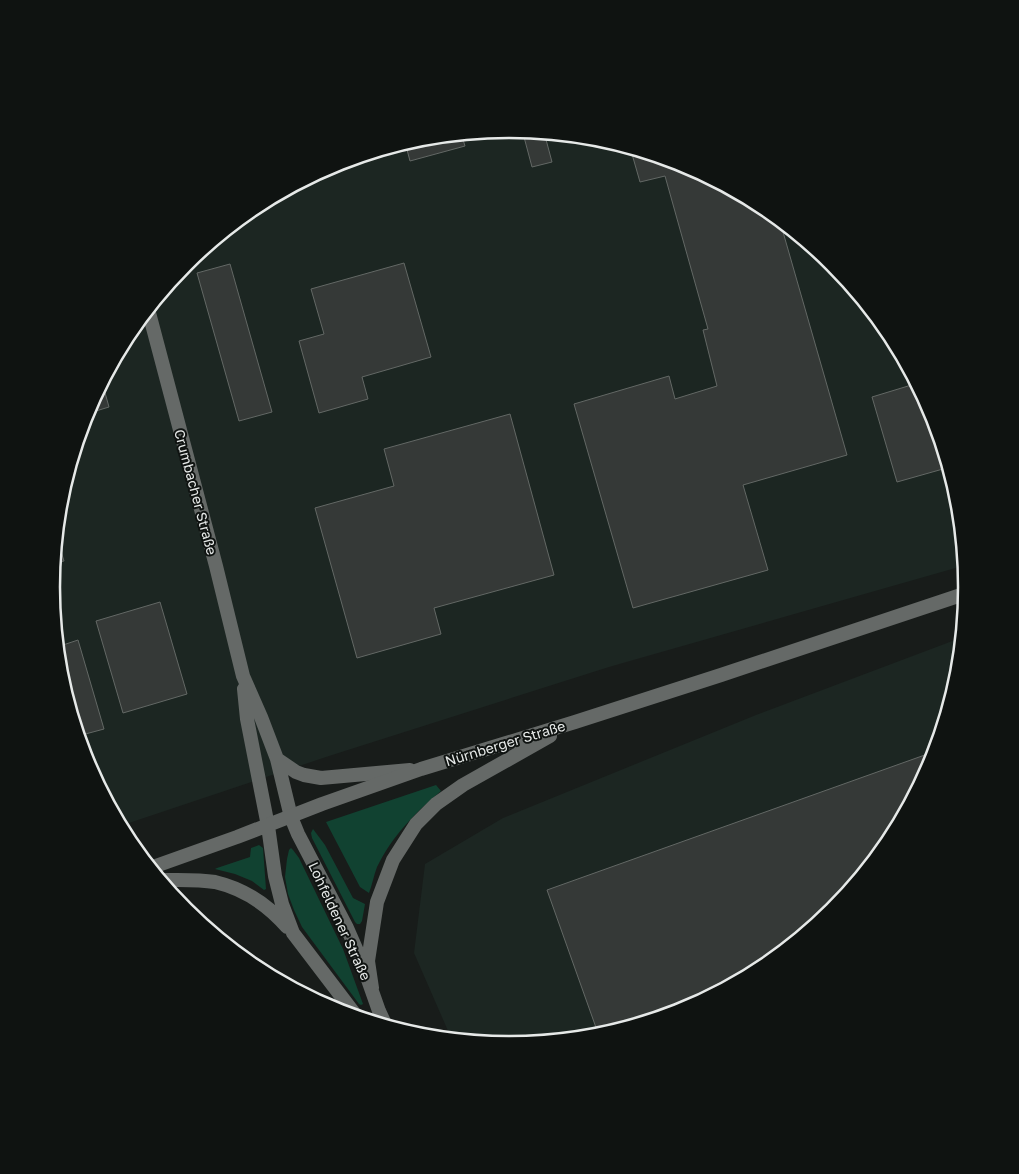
<svg xmlns="http://www.w3.org/2000/svg" width="1019" height="1174" viewBox="0 0 1019 1174" font-family="'Golos Text',sans-serif">
  <style>
    .built { fill: #1c2622 }
    .green { fill: #114231 }
    .building { fill: #353937; stroke: #636865 }
    .lines { fill: none; stroke-linecap: round; stroke-linejoin: round }
    .tertiary { stroke: #656967; stroke-width: 14 }
    .secondary { stroke: #656967; stroke-width: 14 }
    .labels { text-anchor: middle; dominant-baseline: central; stroke-width: 4; stroke-linejoin: round; paint-order: stroke }
    .street-label { font-size: 14px; fill: #e6e9e8; stroke: #0f1311 }
    .rim { fill: none; stroke: #e6e9e8; stroke-width: 2.5 }
  </style>
  <rect width="100%" height="100%" fill="#181c1a"/>
  <!-- built -->
  <path class="built" d="M510,129l89,9 86,26 79,42 70,57 57,70 42,79 26,86 7,67 -357,102 -280,89 -209,70 -34,-64 -26,-86 -9,-89 9,-90 26,-86 43,-79 57,-69 69,-57 79,-42 86,-26z
    M963,637l-4,40 -26,86 -43,79 -57,69 -69,57 -79,42 -86,26 -90,9 -57,-5 -38,-87 11,-89 78,-46 253,-103z"/>
  <!-- green -->
  <path class="green" d="M436,785l5,6c-27,23 -48,44 -64,76 -3,8 -5,18 -8,26l-9,-6 -34,-65z
    M313,829l12,16 28,53 12,6 -3,17 -2,3h-3l-2,-2 -43,-84 -1,-5z
    M259,845l4,3 3,41 -2,1 -12,-9 -17,-7 -20,-5 2,-1 33,-11 1,-9z
    M291,848l2,2 6,8 44,91 20,55 -2,1 -2,-1 -57,-77 -8,-17 -6,-16 -3,-17 2,-18 2,-9z"/>
  <!-- building -->
  <path class="building" d="M544,132l8,30 -20,5 -8,-30z
    M461,133l4,13 -55,15 -5,-19 15,-4z
    M630,147l55,17 79,42 15,12 68,237 -104,30 25,85 -135,38 -59,-204 95,-28 6,23 42,-13 -14,-56 5,-1 -43,-153 -25,6z
    M404,263l27,94 -69,20 6,22 -49,14 -20,-72 25,-7 -13,-45z
    M230,264l42,148 -33,9 -42,-148z
    M102,382l7,25 -23,7v-3z
    M918,383l15,29 17,55 -53,15 -25,-85z
    M510,414l44,161 -120,33 7,26 -84,24 -42,-150 79,-22 -10,-37z
    M56,535l8,26 -10,2z
    M160,602l27,92 -64,19 -27,-92z
    M78,640l26,89 -26,7 -18,-60 -3,-29z
    M936,751l-3,12 -43,79 -57,69 -69,57 -79,42 -86,26 -52,-146z"/>
  <g class="lines">
    <!-- tertiary -->
    <path class="tertiary" d="M148,309l68,257 27,110 18,41 16,42 14,58
      M244,689l3,30 21,107
      M277,759l19,13 8,3 17,3 89,-8"/>
    <!-- secondary -->
    <path class="secondary" d="M291,817l7,17 49,94 14,32 18,51 7,15
      M268,826l7,50 7,28 11,29 64,84
      M150,868l87,-31 85,-33 99,-35 154,-47 146,-47 246,-82
      M160,880c18,0 37,-1 55,2 30,7 52,22 72,45
      M372,988l-4,-27 9,-59 16,-42 23,-36 20,-20 27,-19 87,-49"/>
  </g>
  <g class="labels">
    <!-- street labels -->
    <g class="street-label">
      <text transform="translate(196 492) rotate(75)">Crumbacher Straße</text>
      <text transform="translate(505 743) rotate(-17)">Nürnberger Straße</text>
      <text transform="translate(340 921) rotate(65)">Lohfeldener Straße</text>
    </g>
  </g>
  <!-- crop -->
  <path d="M0 0H1019V1174H0ZM60 587a449 449 0 1 1 898 0a449 449 0 1 1-898 0Z" fill="#0f1311" fill-rule="evenodd"/>
  <path class="rim" d="M60 587a449 449 0 1 1 898 0a449 449 0 1 1-898 0Z"/>
</svg>
